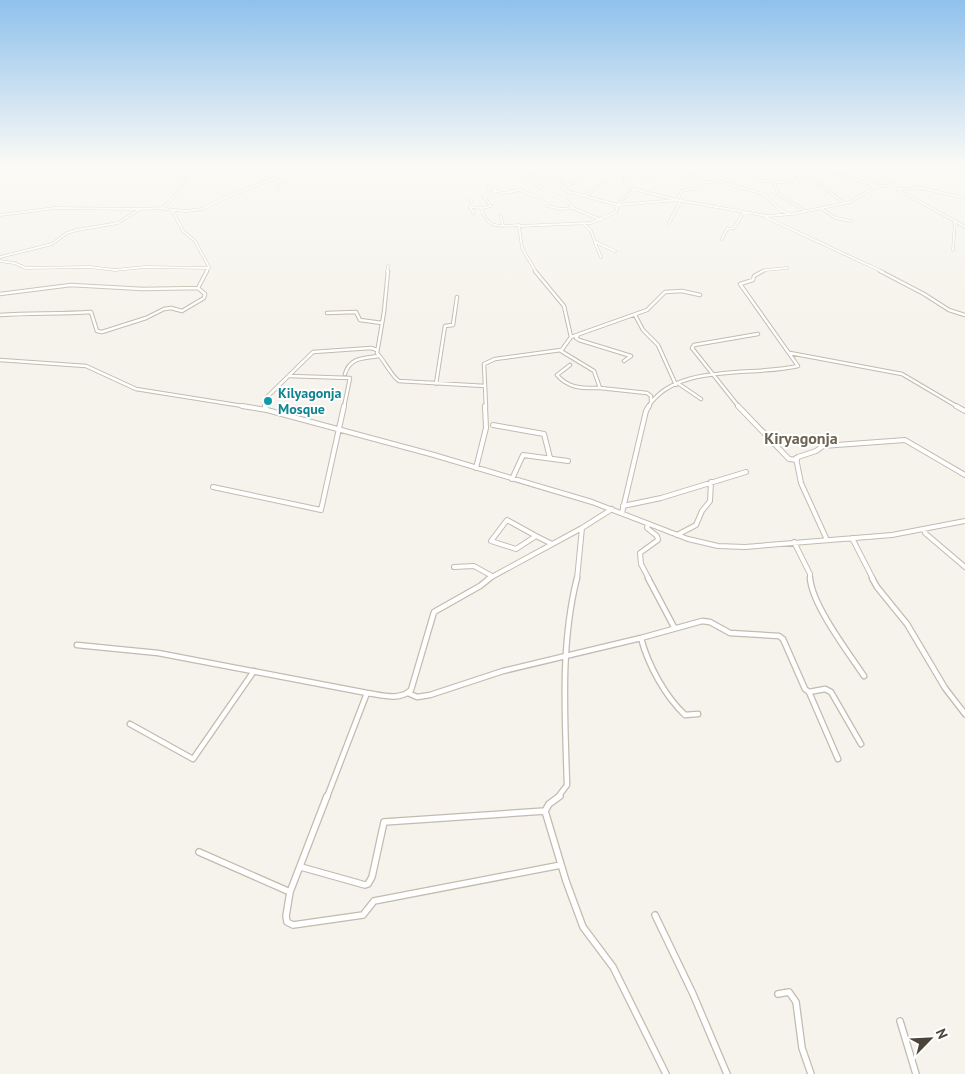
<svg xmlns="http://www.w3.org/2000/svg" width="965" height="1074" viewBox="0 0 965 1074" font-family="'PT Sans',sans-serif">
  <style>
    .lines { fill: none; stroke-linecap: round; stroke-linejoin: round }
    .minor-far4-casing { stroke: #c2bbae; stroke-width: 3 }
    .minor-far3-casing { stroke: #c2bbae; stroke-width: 4.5 }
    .minor-far2-casing { stroke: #c2bbae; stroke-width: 6 }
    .minor-far1-casing { stroke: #c2bbae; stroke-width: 7 }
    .minor-casing { stroke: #c2bbae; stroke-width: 8 }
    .minor-far4 { stroke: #fff; stroke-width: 2 }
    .minor-far3 { stroke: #fff; stroke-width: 2.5 }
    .minor-far2 { stroke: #fff; stroke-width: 4 }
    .minor-far1 { stroke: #fff; stroke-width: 4.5 }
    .minor { stroke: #fff; stroke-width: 5.5 }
    .culture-dot { fill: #0f9aa8; stroke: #fff; stroke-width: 2 }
    .labels { text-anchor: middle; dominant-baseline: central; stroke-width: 4; stroke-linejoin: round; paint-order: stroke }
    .culture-label { font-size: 14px; font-weight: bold; fill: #0d838f; stroke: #fff; text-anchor: start }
    .quarter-label { font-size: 16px; font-weight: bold; fill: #6e6250; stroke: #fff }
  </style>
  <rect width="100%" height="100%" fill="#f6f3ec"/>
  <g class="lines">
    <!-- minor-far4 casing -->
    <g class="minor-far4-casing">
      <path id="minor-far4" d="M279,165l-9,7 7,8 9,3
        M623,165l2,19 4,4 48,12 90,16 26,-2 57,-12 24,-15 19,-2
        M643,165l8,5 8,-1
        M746,165l10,4 1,10 4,2 36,2 -15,-18
        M806,165l71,21
        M882,165l13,23 70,39
        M623,167l28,10
        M786,169l16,2 42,32
        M277,180l1,10
        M774,182l4,12 26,16
        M701,183l16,-2 47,13 16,16 9,4
        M488,188l15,5 17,-3 19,8 9,8 12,3 13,-1 28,12
        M563,189l18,-12
        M897,189l24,-1 44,10
        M584,196l19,-12
        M471,201l-1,6 4,7
        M470,207l11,1c7,22 18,18 38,17
        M481,208l10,-2 -7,-9 12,-6
        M573,208l-4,-6 -27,-13 -18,-14 15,-2 16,3 11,15 52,14 6,-8 11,-7
        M820,208l16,10 15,3
        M163,209l24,2 15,-2 31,-15 43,-16
        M172,210l11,21 12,10 14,26 -3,5
        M0,215l55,-7 85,1
        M501,216l2,10
        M765,217l118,55
        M583,223l8,8 4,11 20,9
        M669,223l12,-23
        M722,239l5,-10 7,-1 10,-16
        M597,242l-2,1 6,14
        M953,250l2,-28
        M0,257l52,-13 15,-11 10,-3 41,-7 22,-14 23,-1 10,-10 22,-33
        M0,261l14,2 12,5 64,-1 25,3 30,-3 64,1
        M387,272l1,-6
        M536,272l-14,-24 -3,-22 72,-3 25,-11 2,-7 59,-5 5,-9 16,-3 3,-4 -9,-8 -7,1
        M761,272l4,-2 22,-2"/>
    </g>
    <!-- minor-far3 casing -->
    <g class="minor-far3-casing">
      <path id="minor-far3" d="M388,271l-4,41 -7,41c7,7 15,24 22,28l86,5 1,21
        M535,271l29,35 7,31 -10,14 33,20 6,17 47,5 4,3v7
        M880,271l44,23 25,16 16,5
        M0,294l71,-9 72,4 55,-1 9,-17
        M327,313l29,-1 4,8 22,3
        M0,315c31,-2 60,-1 91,-3l6,19 5,1 44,-14 18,-9 7,-1 11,3 22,-13 1,-4 -7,-6
        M635,315l8,15 15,15 18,40
        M578,335l-2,3 3,2 52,16 -7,5
        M571,337l76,-27 18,-18 17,-1 18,4
        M790,353l112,21 56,33
        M0,360l86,6 50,23 113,18
        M570,365l-13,10c12,14 26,13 43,13
        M345,374c5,-17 18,-15 33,-18
        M290,376l60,2 -6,29
        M436,384l9,-58 8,-1 4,-28
        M679,384l22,15
        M485,386l-1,-22 11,-5 66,-9
        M265,407l1,-9 47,-46 58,-4 6,2
        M648,407c28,-45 106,-30 150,-41l-58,-82 13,-4 1,-4 9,-5
        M739,407l-47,-59 2,-3 64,-11"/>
    </g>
    <!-- minor-far2 casing -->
    <g class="minor-far2-casing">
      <path id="minor-far2" d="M242,406l25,4 167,45 158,47 96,37 30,7 27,1 147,-12 73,-14
        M265,406l2,4
        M738,406l51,53 8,1
        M956,406l9,5
        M493,425l51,9 6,24
        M476,468l10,-40 -1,-22
        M512,479l11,-24 45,6
        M213,487l108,23 23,-104
        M623,506l38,-8 85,-26
        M622,513l24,-102 3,-5
        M507,520l29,16 -20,13 -25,-8z
        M648,524l-1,4 10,8 1,4 -18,13 1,11 8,15
        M924,529l1,4 40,34
        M677,535l19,-10 6,-14 8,-10 1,-19
        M536,536l16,8
        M852,538l21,41
        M827,540l-26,-57 -5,-25 2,-1 18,-6 7,-5 82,-6 60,35
        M794,542l16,32v5
        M454,567l20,-1 18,10
        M488,579l94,-51
        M577,579l5,-51 30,-19"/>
    </g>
    <!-- minor-far1 casing -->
    <g class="minor-far1-casing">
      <path id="minor-far1" d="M648,578l26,49
        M810,578c2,27 38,74 54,98
        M872,578l5,9 30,37 38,64 20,26
        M77,645l81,8 209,40c15,2 32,8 44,-3l23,-78 46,-26 10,-8
        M809,692l29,67
        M408,693l9,4 13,-2 73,-24 138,-33
        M698,714l-13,1c-20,-19 -37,-50 -44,-77l61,-17 8,1 20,11 49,3 4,3 22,50 4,3 16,-3 6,3 30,52
        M130,724l63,35 61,-88
        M327,797l40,-104
        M558,797l9,-12c-2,-69 -7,-140 10,-207"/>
    </g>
    <!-- minor casing -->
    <g class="minor-casing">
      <path id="minor" d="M560,796l-11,8 -4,7 21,70 17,46 30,40 53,107
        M199,852l91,40 37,-96
        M301,867l64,18 3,-1 4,-7 12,-55 161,-11
        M290,892l-4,24 1,6 6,3 70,-10 11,-14 187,-36
        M655,915l38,79 34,80
        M778,994l11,-2 7,10 6,46 9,26
        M900,1021l16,53"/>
    </g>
    <!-- minor-far4 -->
    <use href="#minor-far4" class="minor-far4"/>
    <!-- minor-far3 -->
    <use href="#minor-far3" class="minor-far3"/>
    <!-- minor-far2 -->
    <use href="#minor-far2" class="minor-far2"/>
    <!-- minor-far1 -->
    <use href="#minor-far1" class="minor-far1"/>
    <!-- minor -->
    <use href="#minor" class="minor"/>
  </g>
  <!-- sky -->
  <linearGradient id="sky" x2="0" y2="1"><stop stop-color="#8fc1ec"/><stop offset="0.52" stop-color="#fbfaf6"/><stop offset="1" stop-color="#fbfaf6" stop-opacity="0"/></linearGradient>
  <rect width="965" height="316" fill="url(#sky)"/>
  <!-- markers -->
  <circle class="culture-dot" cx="268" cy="401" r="5"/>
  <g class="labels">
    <!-- culture labels -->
    <g class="culture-label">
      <text x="278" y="393">Kilyagonja<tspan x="278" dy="16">Mosque</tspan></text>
    </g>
    <!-- quarter labels -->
    <g class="quarter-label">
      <text x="801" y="438">Kiryagonja</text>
    </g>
  </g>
  <!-- north arrow -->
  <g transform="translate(930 1039) rotate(66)" stroke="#ffffff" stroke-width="4" paint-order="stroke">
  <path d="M0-4L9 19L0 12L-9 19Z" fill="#4b4439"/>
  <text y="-8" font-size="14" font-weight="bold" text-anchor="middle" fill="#4b4439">N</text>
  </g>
</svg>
